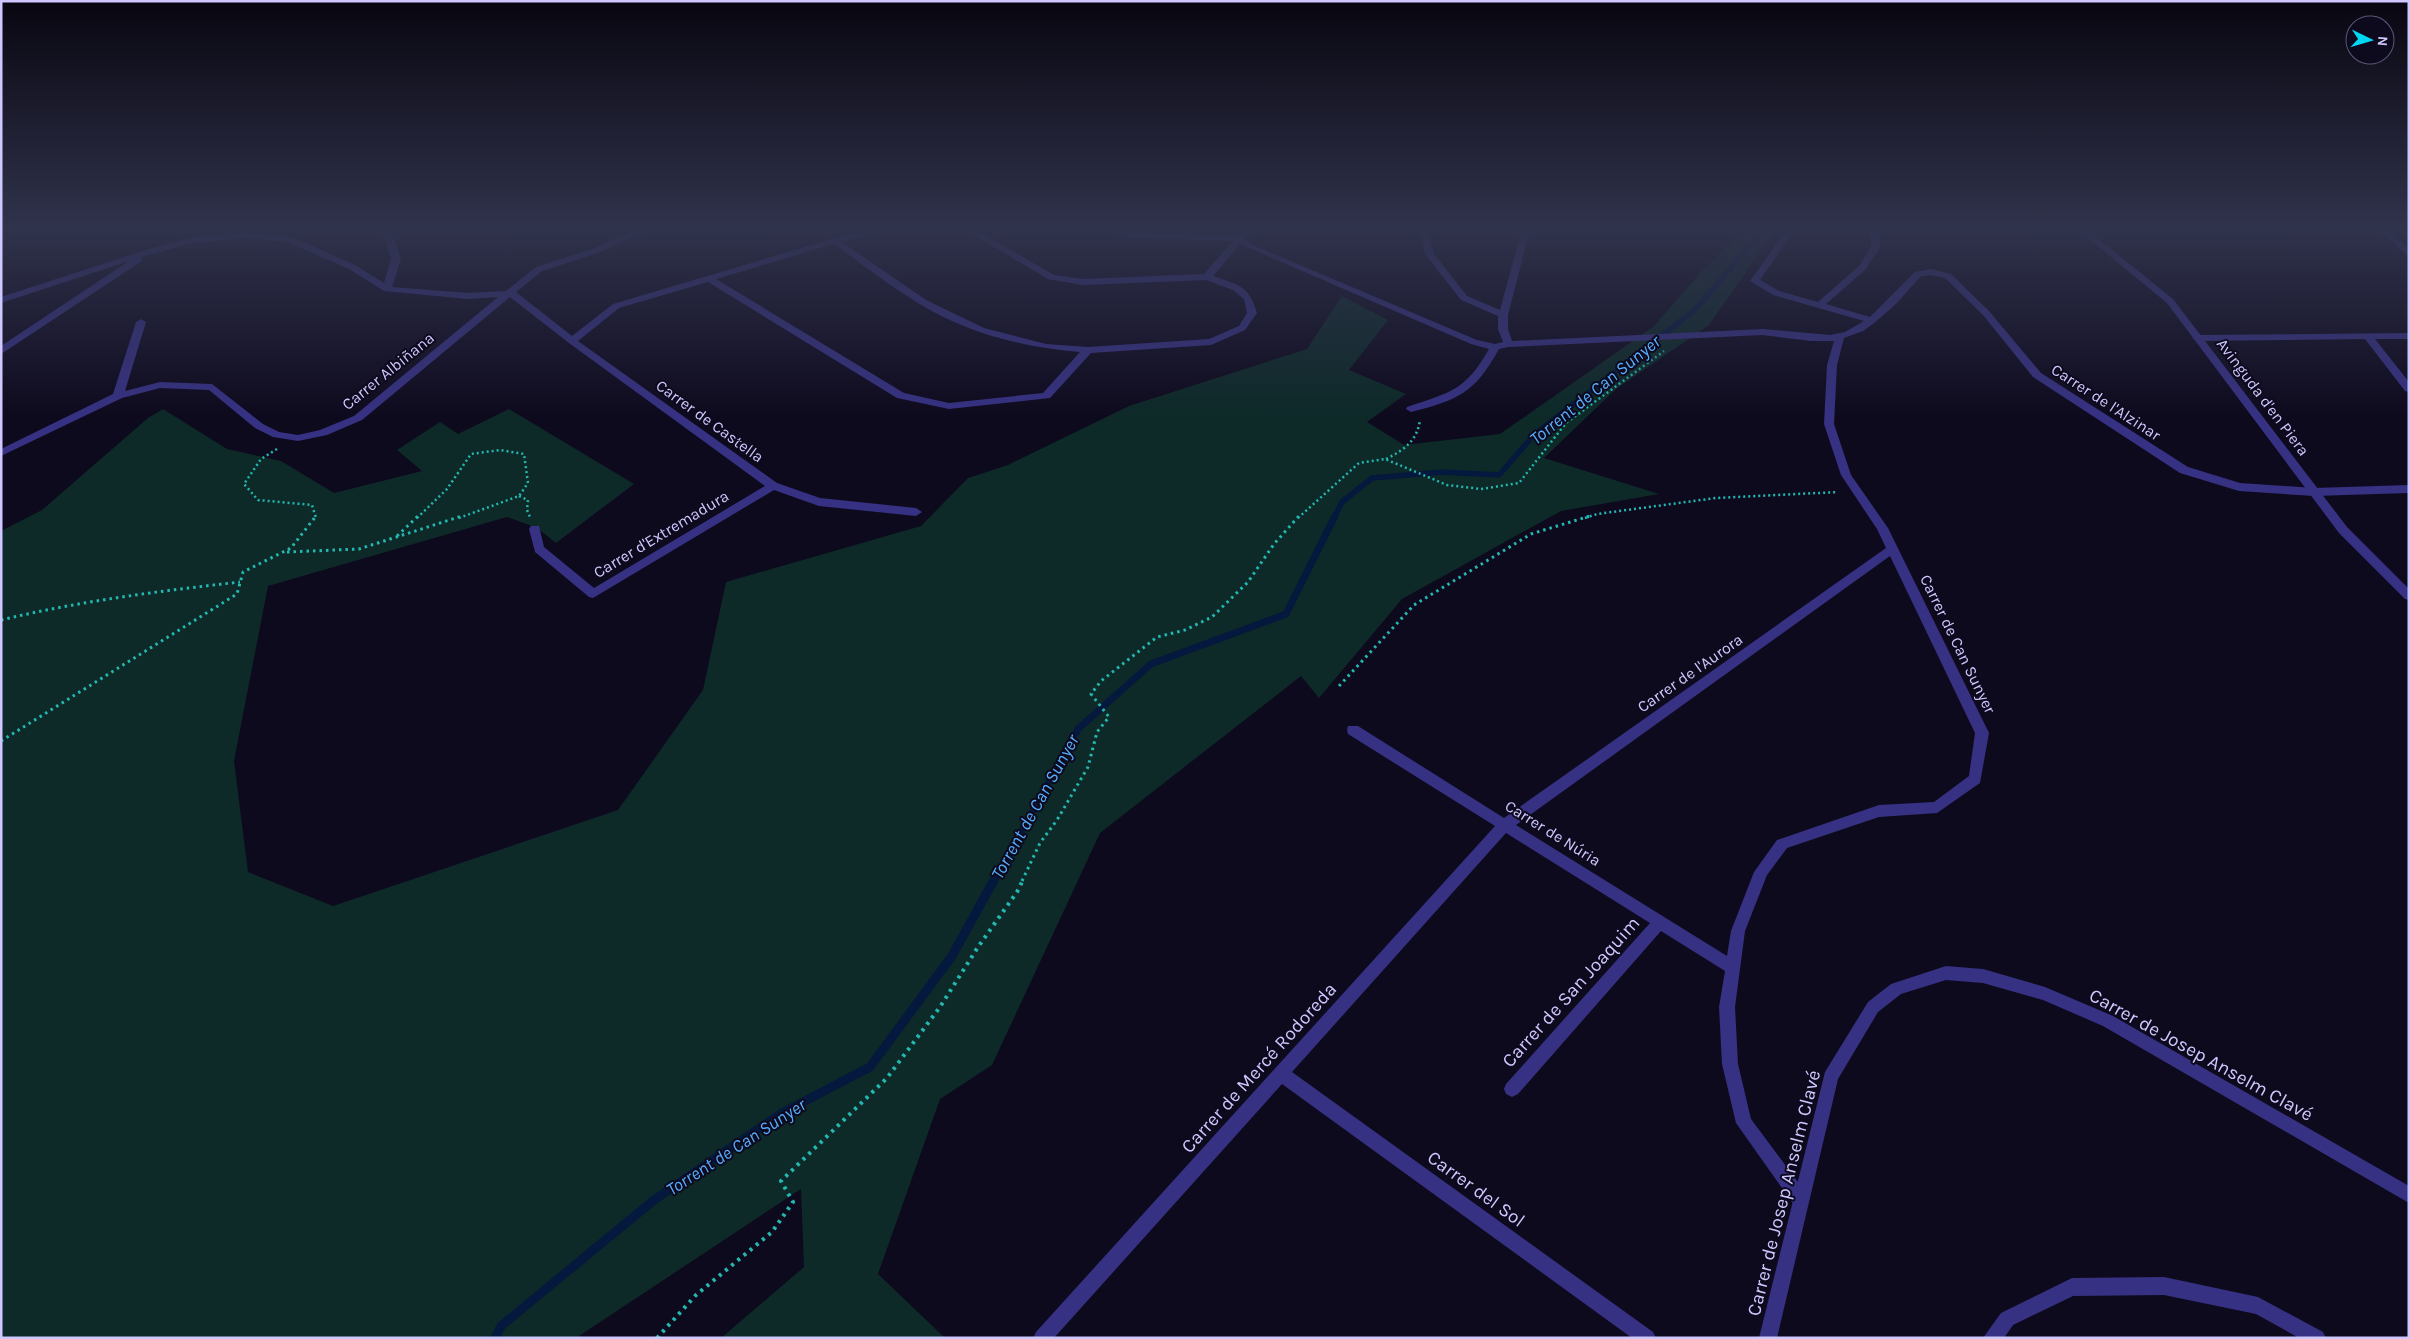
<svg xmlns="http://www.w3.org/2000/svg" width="2410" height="1339" viewBox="0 0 2410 1339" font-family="Karla,sans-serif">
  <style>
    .green { fill: #0d2928 }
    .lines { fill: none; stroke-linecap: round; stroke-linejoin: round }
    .stream-far2 { stroke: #05183d; stroke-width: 5.5 }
    .stream-far1 { stroke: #05183d; stroke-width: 7 }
    .stream { stroke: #05183d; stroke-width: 9 }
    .path-far2 { stroke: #23b8b1; stroke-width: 2.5; stroke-dasharray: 2 3; stroke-linecap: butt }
    .path-far1 { stroke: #23b8b1; stroke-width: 3; stroke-dasharray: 2.5 4; stroke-linecap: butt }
    .path { stroke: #23b8b1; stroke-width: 4; stroke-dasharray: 3 5; stroke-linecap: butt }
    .minor { fill: #363182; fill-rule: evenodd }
    .tertiary { fill: #363182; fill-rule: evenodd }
    .labels { text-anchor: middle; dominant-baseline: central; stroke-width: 4; stroke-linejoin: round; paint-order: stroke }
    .street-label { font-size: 16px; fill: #cfc8ff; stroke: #0e0a1e }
    .water-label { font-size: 18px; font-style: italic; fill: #56aeff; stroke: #0e0a1e }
    .near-street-label { font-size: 19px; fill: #cfc8ff; stroke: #0e0a1e }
  </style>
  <rect width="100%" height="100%" fill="#0e0a1e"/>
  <!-- green -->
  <path class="green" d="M1745,229h31l-67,96 -93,64 -72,69 115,36 -98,17 -159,88 -83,99 -18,-22 -201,157 -108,232 -52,34 -62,175 67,64h-224l83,-71 -3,-78 -225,149h-575v-807l41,-21 106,-92 15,-9 64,40 54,12 53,32 88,-22 -25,-21 43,-28 18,12 51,-25 125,75 -78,59 -19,-15 -30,-11 -239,69 -34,175 14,111 85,34 285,-96 85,-120 23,-108 195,-56 47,-48 40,-13 121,-59 178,-57 35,-53 46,24 -39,50 57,24 -39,28 37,23 96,-11 154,-108 47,-54z"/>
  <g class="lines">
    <!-- stream-far2 -->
    <path class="stream-far2" d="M1334,518l8,-16 30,-24 70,-6 57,3 35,-40 161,-125 69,-81"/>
    <!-- stream-far1 -->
    <path class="stream-far1" d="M994,881l84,-152 73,-65 135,-50 49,-98"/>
    <!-- stream -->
    <path class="stream" d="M495,1338l6,-12 153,-126 128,-87 88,-46 82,-111 42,-76"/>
    <!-- path-far2 -->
    <path class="path-far2" d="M277,449l-16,10 -17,25 14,16 54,5 4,13
      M1386,459c18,-9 31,-18 34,-39
      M519,496l9,4 -1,10 3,7
      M417,518l30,-29 24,-35 29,-4 24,4 4,29 -9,13 -60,22
      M1298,518l61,-55 26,-4 62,26 34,4 38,-6 47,-60 98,-72
      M1585,518l12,-4 119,-16 122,-6"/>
    <!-- path-far1 -->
    <path class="path-far1" d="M397,536l21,-20
      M287,552l72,-3 103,-33
      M1,620c79,-19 159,-29 239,-38
      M1339,686l75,-81 117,-71 59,-18
      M1,741l236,-147 6,-22 48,-24 25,-32
      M1022,881l18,-38 17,-23 31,-53 9,-35 12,-15 -18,-23 10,-13 56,-44 28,-7 27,-13 36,-35 26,-38 25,-28"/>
    <!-- path -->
    <path class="path" d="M657,1338l39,-43 76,-63 21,-30 -12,-21 106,-103 53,-71 38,-60 39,-55 6,-12"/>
    <!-- minor -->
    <path class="minor" d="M382,229h8l11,30 -9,28 76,6 38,-2 30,-24 56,-18 46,-20h11l-51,24 -56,18 -26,21 56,44 41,-32 219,-65 44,-10h16l-50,13 84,58 58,28 62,16 42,3 121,-8 30,-13 8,-13 -3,-14 -11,-9 -27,-10 -123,5 -35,-6 -84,-50h10l80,46 29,4 121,-5 29,-33 -102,-3 -27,-9h14l13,3 106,4 6,-7h9l-7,10 3,4 229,97 18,4 8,-2 -5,-13v-13l-37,-16 -36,-46 -4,-19 -5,-6h9l4,6 5,19 33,42 33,14 22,-81h8l-22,86v14l4,12 251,-12 67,6 15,-3 19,-11 -91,-26 -23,-14 37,-52h8l-35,51 19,11 39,11 41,-36 12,-20 -1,-17h8l3,17 -16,24 -39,34 44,13 45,-45 16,-3 20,5 38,37 52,62 147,94 52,16 74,5 95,-3v8l-95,3 -75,-5 -59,-18 -147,-96 -50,-62 -38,-37 -14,-3 -10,1 -25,28 -22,19 -11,8 -19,7 -7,27 -3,59 17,51 37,53 101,205 -9,50 -43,30 -58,4 -92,31 -20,27 -22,56 -10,76 3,57 13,55 55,74 2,6 -2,6 -6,2 -6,-2 -58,-82 -14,-59 -3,-57 6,-36 -64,-40 -143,163 -6,3 -6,-3 -2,-5 2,-5 144,-161 -144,-90 -214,239 361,260 3,6h-24l-350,-254 -228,254h-21l3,-6 459,-506 -147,-92 -1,-4 1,-4h10l146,92 382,-270 -9,-19 -36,-54 -17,-51 3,-59 7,-24h-23l-48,-6 -255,12 -9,2c-24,44 -41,51 -88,63l-5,-3 1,-2c44,-15 58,-16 82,-58l-18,-5 -231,-100 -27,32c25,9 36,9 44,37l-12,17 -34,15 -120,8 -41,45 -101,11 -52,-11 -189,-116 -89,26 -41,33 199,142 43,15 96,10 6,4 -6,4 -97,-10 -45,-16 -181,108 -4,-1 -54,-45 -6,-23 2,-3h8l5,21 50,41 171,-102 -196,-143 -59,-46 -148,123 -35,15 -29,6 -25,-4 -18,-9 -46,-38 -49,-2 -38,10 -121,58v-7l112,-55 23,-72 5,-3 5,3 -21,69 35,-9 52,2 51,40 16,8 19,3 22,-5 34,-14 144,-119 -30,2 -84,-8 -35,-22 -62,-27 -45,-4 -53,6 -47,13v4l-141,93v-8l128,-85 -128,42v-6l148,-48 44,-12 49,-5 50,5 63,28 29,18 7,-24zM834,244c28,20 55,41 84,59 48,30 107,45 162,49l-37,41 -94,10 -45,-10 -188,-114zM1890,556l85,177 -6,43 -35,26 -55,3 -102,35 -23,32 -23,59 -4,25 -211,-131z
      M2378,229h9l22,20v8z
      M2409,333v6h-34l34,43v10l-4,-1 -40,-52 -168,2 -5,-3 5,-3z
      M2164,1277l94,20 65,35 3,6h-27l-43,-24 -92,-19 -91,1 -60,29 -9,13h-21l18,-25 71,-35z"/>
    <!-- tertiary -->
    <path class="tertiary" d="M2077,229h9l87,70 174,228 62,62v11l-4,-1 -66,-66 -172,-230z
      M1946,966l37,3 62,18 68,29 296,170v17l-306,-177 -60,-26 -60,-17 -37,-3 -45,14 -23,18 -40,67 -61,259h-18l66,-266 43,-70 23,-18z"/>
  </g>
  <!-- sky -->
  <linearGradient id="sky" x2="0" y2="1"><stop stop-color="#080610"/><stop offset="0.55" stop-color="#30334c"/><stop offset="1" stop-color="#30334c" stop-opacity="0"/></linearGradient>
  <rect width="2410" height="416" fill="url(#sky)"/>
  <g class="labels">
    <!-- street labels -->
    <g class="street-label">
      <text transform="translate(388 371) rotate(-39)">Carrer Albiñana</text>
      <text transform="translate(2263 397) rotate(53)">Avinguda d'en Piera</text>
      <text transform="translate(2106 402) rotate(33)">Carrer de l'Alzinar</text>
      <text transform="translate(710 421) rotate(36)">Carrer de Castella</text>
      <text transform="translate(661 534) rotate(-31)">Carrer d'Extremadura</text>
      <text transform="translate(1958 644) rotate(64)">Carrer de Can Sunyer</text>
      <text transform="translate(1690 673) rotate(-35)">Carrer de l'Aurora</text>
      <text transform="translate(1553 833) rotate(32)">Carrer de Núria</text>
    </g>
    <!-- water labels -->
    <g class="water-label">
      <text transform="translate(1595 390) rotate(-39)">Torrent de Can Sunyer</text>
      <text transform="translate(1035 807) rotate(-61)">Torrent de Can Sunyer</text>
      <text transform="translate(736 1147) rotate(-33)">Torrent de Can Sunyer</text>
    </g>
    <!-- near-street labels -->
    <g class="near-street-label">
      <text transform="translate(1571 992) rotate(-48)">Carrer de San Joaquim</text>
      <text transform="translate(2201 1055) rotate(29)">Carrer de Josep Anselm Clavé</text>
      <text transform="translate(1259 1068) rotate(-48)">Carrer de Mercé Rodoreda</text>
      <text transform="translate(1476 1189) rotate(36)">Carrer del Sol</text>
      <text transform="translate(1784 1193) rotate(-76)">Carrer de Josep Anselm Clavé</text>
    </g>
  </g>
  <!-- border -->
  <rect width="2410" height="1339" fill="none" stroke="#cfc8ff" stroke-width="5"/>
  <!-- north arrow -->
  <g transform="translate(2370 40) rotate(95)"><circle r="24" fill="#0e0a1e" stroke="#5b5678"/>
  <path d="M0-4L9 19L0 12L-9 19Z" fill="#00d7f3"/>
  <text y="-8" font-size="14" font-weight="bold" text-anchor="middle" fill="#cfc8ff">N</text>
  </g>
</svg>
